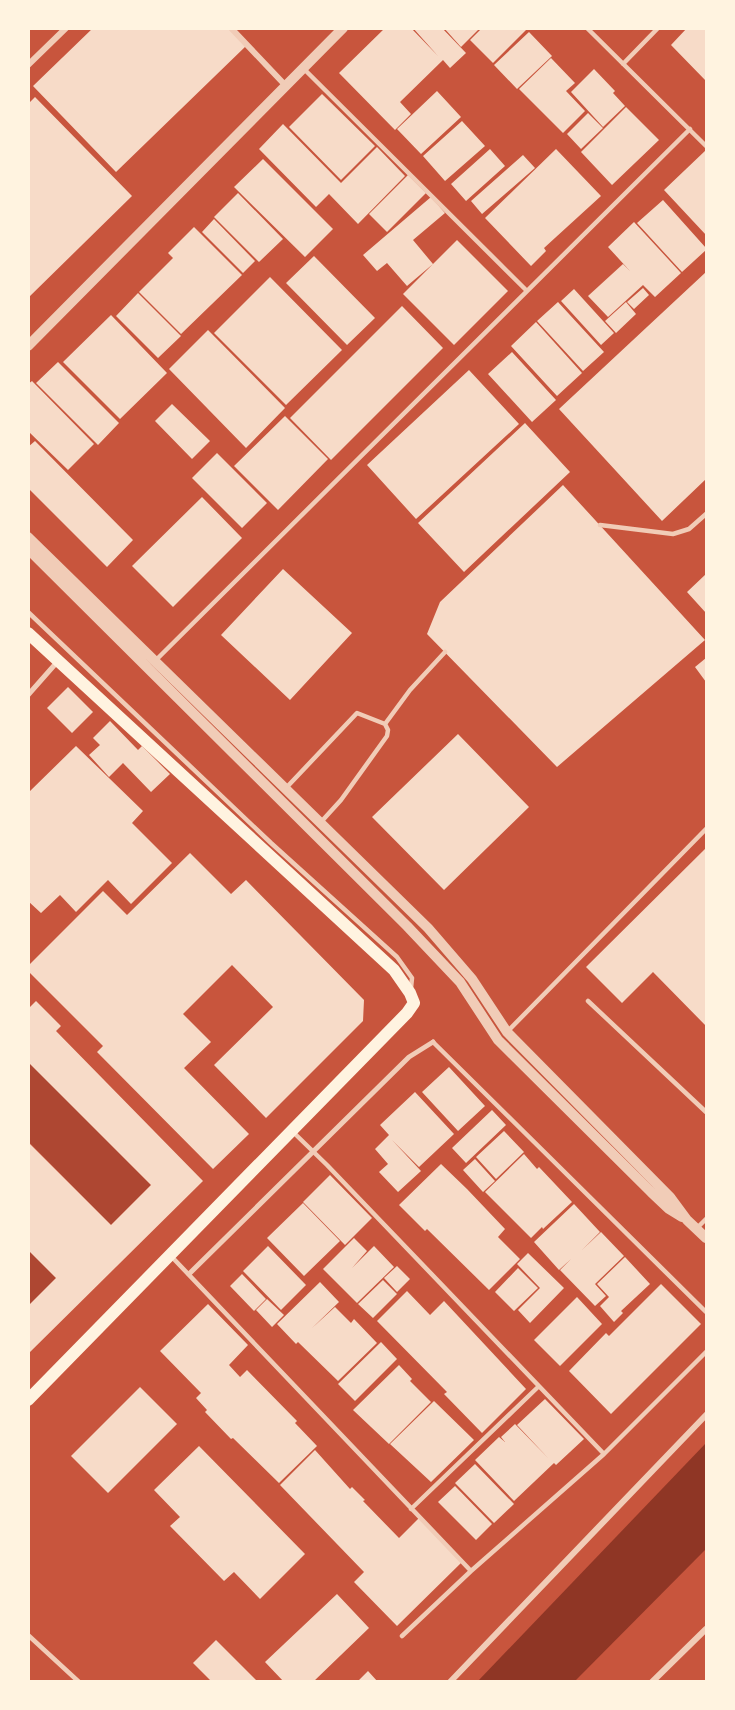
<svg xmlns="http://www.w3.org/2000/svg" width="735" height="1710" viewBox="0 0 735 1710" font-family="'Nunito Sans',sans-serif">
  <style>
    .green { fill: #ae4732 }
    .water { fill: #8f3625 }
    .building { fill: #f7dbc8 }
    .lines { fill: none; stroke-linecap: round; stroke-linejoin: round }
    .service { stroke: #f1ccb7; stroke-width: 4.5 }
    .pedestrian { stroke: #f1ccb7; stroke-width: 5 }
    .minor { stroke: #f1ccb7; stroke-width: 6 }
    .tertiary { stroke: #f1ccb7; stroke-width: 10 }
    .secondary { stroke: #fff3e0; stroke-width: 12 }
  </style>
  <rect width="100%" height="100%" fill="#c8553d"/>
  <!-- green -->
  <path class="green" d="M29,1062l122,123 -40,40 -82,-83z
    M29,1250l27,28 -27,28z"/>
  <!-- water -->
  <path class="water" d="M706,1443v106l-131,132h-97z"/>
  <!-- building -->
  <path class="building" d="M93,28h137l16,18 -130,126 -83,-86z
    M385,28h26l27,28 -25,-28h29l24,25 -16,15 -7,-8 -43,42 11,12 -16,16 -56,-57z
    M444,28h36l-19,19z
    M482,28h46l-35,35 -23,-23z
    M687,28h19v53l-35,-36z
    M529,32l23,24 -35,33 -23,-24z
    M551,58l24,25 -9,8 19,20 -22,22 -44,-44z
    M594,69l21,22 -2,2 12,13 -22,21 -32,-35z
    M437,91l24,26 -40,37 -24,-25z
    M322,94l53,52 -34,34 -52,-53z
    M35,97l97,99 -104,102v-194z
    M626,107l33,33 -47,45 -31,-33z
    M588,113l15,15 -22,21 -14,-15z
    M462,121l23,25 -40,35 -22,-25z
    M283,124l58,59 36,-36 28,29 -47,48 -29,-30 -13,13 -57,-58z
    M490,149l15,17 -39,35 -15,-17z
    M556,149l45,47 -57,52 2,3 -15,15 -46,-48z
    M706,150v85l-42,-45z
    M523,155l12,13 -53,46 -11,-13z
    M263,159l70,70 -28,28 -71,-70z
    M408,175l18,18 -39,39 -18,-18z
    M238,193l45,46 -24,23 -45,-45z
    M431,197l14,16 -32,27 20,24 -26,22 -20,-23 -10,8 -14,-16z
    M663,200l43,48v2l-24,22 -45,-49z
    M214,219l41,42 -12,12 -41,-41z
    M634,222l47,51 -26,24 -12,-12 -35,32 -20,-21 35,-32 7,7 -22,-24z
    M194,227l48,48 -61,59 -42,-42 34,-34 -5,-5z
    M457,240l51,51 -54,54 -51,-51z
    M314,256l61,62 -28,27 -61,-62z
    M706,272v207l-44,42 -103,-112z
    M270,277l72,73 -56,55 -72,-72z
    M643,288l6,7 -15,14 -7,-7z
    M574,289l40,44 -13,12 -40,-44z
    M138,293l43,43 -23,22 -42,-42z
    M558,302l46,50 -21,19 -46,-50z
    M626,302l10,12 -20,19 -11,-12z
    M402,306l41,42 -112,112 -41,-42z
    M111,315l56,58 -47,46 -57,-57z
    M536,322l46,51 -25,23 -46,-50z
    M208,330l77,78 -39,40 -77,-79z
    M512,352l44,48 -24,22 -44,-48z
    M58,362l61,61 -21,22 -62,-62z
    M469,370l50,54 -103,95 -49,-54z
    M32,381l62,63 -26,26 -40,-39v-47z
    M172,404l38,37 -18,18 -37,-38z
    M285,416l43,43 -50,51 -44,-44z
    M525,423l45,49 -106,100 -46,-49z
    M35,441l98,99 -26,27 -79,-79v-41z
    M217,453l50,50 -25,25 -50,-50z
    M563,485l142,155 -148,127 -130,-133 13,-32z
    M202,497l40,41 -69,69 -41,-41z
    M283,569l69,64 -62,67 -69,-65z
    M706,574v39l-19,-21z
    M706,658v24l-11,-15z
    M68,687l25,25 -21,21 -25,-25z
    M110,721l28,29 4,-4 28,28 -19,18 -28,-29 -14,14 -20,-22 11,-10 -7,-7z
    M458,734l71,73 -85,83 -72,-73z
    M76,746l67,65 -11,12 40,40 -41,41 -23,-24 -32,32 -16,-17 -19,18 -13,-12v-108z
    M706,848v178l-53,-54 -31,31 -36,-36z
    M190,853l41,41 15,-14 118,120 -1,21 -97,97 -52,-53 59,-58 -41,-42 -49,49 28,28 -27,26 65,66 -36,35 -116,-117 6,-6 -75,-75v-5l75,-75 24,24z
    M36,1001l25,25 -5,5 147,150 -175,173v-48l28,-28 -28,-28v-108l83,83 40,-40 -123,-123v-53z
    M449,1067l36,39 -27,25 -36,-39z
    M415,1092l39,42 -35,33 -27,-27 29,31 -23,21 -19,-20 9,-8 -13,-15 14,-14 -9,-10z
    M492,1110l14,15 -40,38 -14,-15z
    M504,1131l20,21 -28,27 -20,-22z
    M524,1154l13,15 2,-2 33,35 -29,27 -1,-2 -11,11 -46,-46z
    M475,1159l20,22 -12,11 -20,-22z
    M441,1164l26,25 38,40 -7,8 22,22 -31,31 -62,-61 -2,2 -26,-26z
    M330,1175l42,43 -27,27 -42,-43z
    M303,1203l37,38 -36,35 -37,-38z
    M574,1204l26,28 -18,18 19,-18 23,24 -29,28 11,12 -11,10 -35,-36 11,-11 -12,11 -25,-28z
    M354,1238l13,13 -15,17 22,-22 20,21 -37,36 -34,-34z
    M268,1246l38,39 -25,25 -38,-39z
    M528,1253l36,35 -34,35 -12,-13 22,-22 -23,-24z
    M625,1257l25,27 -29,27 2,2 -9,9 -14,-16 9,-9 -12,-13z
    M397,1266l13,13 -13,13 -13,-14z
    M518,1268l20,20 -24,23 -19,-19z
    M242,1274l24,25 -12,12 -24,-25z
    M383,1280l14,14 -24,24 -15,-14z
    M320,1282l19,20 -28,27 24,-22 16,16 3,-4 23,24 -39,38 -40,-39 -2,2 -19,-20z
    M661,1284l40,40 -90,90 -42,-43 37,-38 3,3z
    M407,1291l23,24 14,-14 82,88 -44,44 -38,-39 3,-2 -70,-71z
    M577,1297l25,27 -42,42 -26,-26z
    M267,1299l17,16 -12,12 -16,-17z
    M208,1304l40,41 -19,20 11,12 7,-7 50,51 -2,2 22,23 -38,37 -46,-45 -2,1 -26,-27 2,-2 -11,-12 5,-5 -41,-42z
    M381,1342l16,17 -42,42 -17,-17z
    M399,1365l13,14 -2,2 21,21 -42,42 -36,-34z
    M140,1387l37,37 -69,69 -37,-37z
    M545,1399l39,40 -28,26 -2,-2 -40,38 -39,-41 24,-23 6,5 -4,-5 14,-13 34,35 -32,-34z
    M434,1401l40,39 -43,42 -41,-38z
    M199,1446l106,108 -45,45 -26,-27 -10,9 -54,-55 10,-9 -26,-27z
    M315,1450l35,39 2,-2 13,13 -2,1 36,37 20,-20 43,44 -65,64 -43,-44 10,-10 -84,-87z
    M475,1464l39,40 -20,19 -39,-40z
    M455,1486l37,38 -16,16 -38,-38z
    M337,1594l32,34 -56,54h-29l-19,-20z
    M216,1640l42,42h-46l-19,-19z
    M368,1671l10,11h-21z"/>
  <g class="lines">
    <!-- service -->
    <path class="service" d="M587,28l119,118
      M623,64l35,-36
      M303,68l224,223
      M600,525l73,9 16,-5 17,-15
      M28,612l243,231 126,114 15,21 -1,10
      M156,660l534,-531
      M385,724l25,-34 35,-38
      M286,788l71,-75 28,11 3,6 -1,6 -46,64 -20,22
      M588,1001l118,111
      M507,1032l199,-203
      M433,1042l273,270
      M292,1131l35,34 277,289
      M696,1229l10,-10
      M171,1256l300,315
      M411,1509l127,-122
      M28,1635l51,47
      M402,1636l69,-65 133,-117 102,-102"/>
    <!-- pedestrian -->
    <path class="pedestrian" d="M28,695l30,-34
      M189,1274l220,-217 24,-15"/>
    <!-- minor -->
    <path class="minor" d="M231,28l55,58
      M28,65l38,-37
      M450,1682l256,-267
      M652,1682l54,-53"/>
    <!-- tertiary -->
    <path class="tertiary" d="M28,346l315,-318
      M28,537l400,391 44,51 35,53 163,165 17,23 19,18
      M28,549l379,377 53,56 38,58 153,152 18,17 13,8"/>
    <!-- secondary -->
    <path class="secondary" d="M28,633l366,337 16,23 4,10 -7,10 -379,387"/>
  </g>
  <!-- border -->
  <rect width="735" height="1710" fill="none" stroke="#fff3e0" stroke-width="60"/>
</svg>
